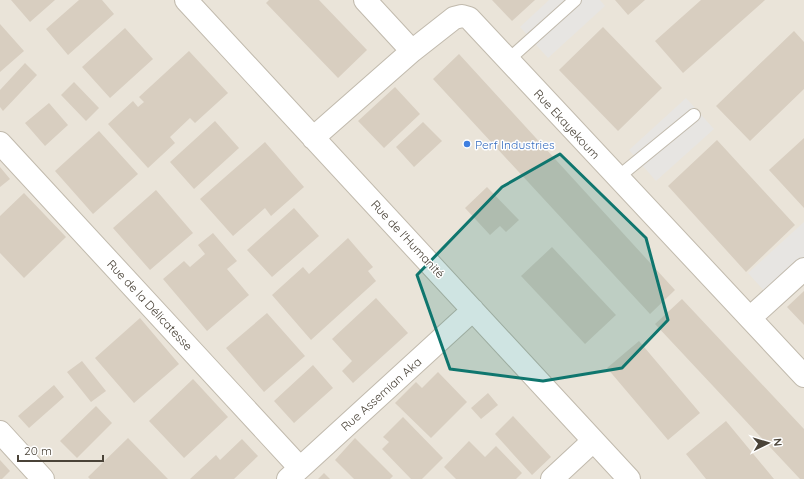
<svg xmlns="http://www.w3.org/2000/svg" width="804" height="479" viewBox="0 0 804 479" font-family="Quicksand,sans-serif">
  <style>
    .residential { fill: #eae4d9 }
    .parking { fill: #e7e5e2 }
    .building { fill: #d8cec0 }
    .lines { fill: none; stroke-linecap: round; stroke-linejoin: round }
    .service-casing { stroke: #c1baad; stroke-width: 14 }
    .minor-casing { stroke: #c1baad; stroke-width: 24 }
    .service { stroke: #fff; stroke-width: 12 }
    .minor { stroke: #fff; stroke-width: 22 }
    .marked { fill: #0f766e; fill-opacity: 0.2; stroke: #0f766e; stroke-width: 3; stroke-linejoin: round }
    .shop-dot { fill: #3f7fe0; stroke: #fff; stroke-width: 1.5 }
    .labels { text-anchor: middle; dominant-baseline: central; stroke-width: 3; stroke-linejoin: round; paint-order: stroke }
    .street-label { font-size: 12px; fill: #4a4338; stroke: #fff }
    .shop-label { font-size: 12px; fill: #366cbe; stroke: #fff; text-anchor: start }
  </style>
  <rect width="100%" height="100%" fill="#f6f2eb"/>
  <!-- residential -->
  <path class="residential" d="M0,0h804v479h-804z"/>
  <!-- parking -->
  <path class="parking" d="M549,0h51l5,6 -57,52 -28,-31z
    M686,98l28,31 -58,52 -27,-31z
    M804,222v57l-28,25 -28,-31z"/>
  <!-- building -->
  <path class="building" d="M11,0h44l-25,22z
    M79,0h23l12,14 -46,41 -22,-26z
    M269,0h50l48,50 -29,28 -72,-75z
    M492,0h43l-23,21z
    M615,0h30l-17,15z
    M701,0h64l-82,73 -28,-32z
    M0,24l24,27 -24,21z
    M603,27l59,61 -44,43 -59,-61z
    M125,28l28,31 -43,39 -28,-31z
    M794,31l10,11v47l-54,52 -34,-35z
    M189,51l39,42 -33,30 -5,-5 -20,19 5,6 -27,25 -40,-44 25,-23 5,6 6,-5 -5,-5z
    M459,54l216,236 -25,24 -217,-235z
    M25,63l12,12 -34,36 -3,-4v-17z
    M74,82l25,26 -13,13 -25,-26z
    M395,87l25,27 -36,34 -26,-27z
    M49,103l19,22 -23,21 -20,-23z
    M215,121l24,27 -45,41 -24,-27z
    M423,122l19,19 -28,26 -18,-20z
    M99,131l39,43 -45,40 -38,-43z
    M804,138v70l-35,-38z
    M717,140l78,85 -49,47 -78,-86z
    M265,142l39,45 -33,29 -6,-8 -32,28 -33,-37z
    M0,167l10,12 -10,8z
    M487,187l32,33 -13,12 -6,-6 -10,9 -25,-27z
    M156,190l37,43 -43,37 -37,-42z
    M24,193l42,44 -42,41 -24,-25v-37z
    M294,208l25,28 -47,41 -25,-27z
    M213,233l24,28 -10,8 22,26 -42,36 -44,-52 21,-18 6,6 15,-13 -7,-9z
    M348,238l25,29 -5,4 8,10 -65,59 -39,-45 31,-28 6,7z
    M552,247l64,68 -31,29 -64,-68z
    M804,291v34l-17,-18z
    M376,298l32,35 -55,50 -11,-12 10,-10 -20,-22z
    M682,299l122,130v50h-4l-145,-155z
    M267,313l38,43 -41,36 -38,-44z
    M140,318l39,46 -45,39 -39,-45z
    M639,341l61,72 -32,27 -61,-72z
    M82,361l24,30 -15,11 -24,-30z
    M313,365l20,23 -39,35 -20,-22z
    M438,372l29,30 -36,36 -36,-35 21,-21 6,6z
    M193,379l35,38 -44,41 -35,-37z
    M54,385l10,12 -35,31 -11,-12z
    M488,393l10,12 -17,14 -10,-11z
    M96,406l16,17 -35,35 -17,-17z
    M513,416l38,41 -19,18 -37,-41z
    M403,417l40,41 -21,21h-11l-29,-30 7,-7 -6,-5z
    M726,421l48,58h-68l-20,-25z
    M128,438l40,41h-78l-2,-2z
    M355,438l38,38 -3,3h-36l-19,-19z
    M242,439l16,17 -24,23h-44l26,-24 4,5z
    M469,441l16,16 11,-11 26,27 -6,6h-60l-12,-12z
    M0,460l10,11 -8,8h-2z
    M324,473l6,6h-12z"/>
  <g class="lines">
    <!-- service casing -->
    <g class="service-casing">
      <path id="service" d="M508,60l67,-60
        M617,178l77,-63"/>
    </g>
    <!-- minor casing -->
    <g class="minor-casing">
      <path id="minor" d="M186,0l443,479
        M365,0l47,51
        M313,138l99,-87 42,-33 8,-2 7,2 335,358
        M0,143l300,325
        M750,318l54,-49
        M0,432l43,47
        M288,479l185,-169
        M552,479l41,-38"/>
    </g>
    <!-- service -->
    <use href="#service" class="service"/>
    <!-- minor -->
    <use href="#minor" class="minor"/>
  </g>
  <!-- marked area -->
  <path class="marked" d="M560,154l86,84 22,82 -46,48 -79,13 -93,-12 -33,-94 85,-88z"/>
  <!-- markers -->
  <circle class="shop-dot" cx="467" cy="144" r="4"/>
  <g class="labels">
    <!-- street labels -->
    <g class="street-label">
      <text transform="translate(567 124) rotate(47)">Rue Ekayekoum</text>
      <text transform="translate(408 239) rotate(47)">Rue de l'Humanité</text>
      <text transform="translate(150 305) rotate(47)">Rue de la Délicatesse</text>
      <text transform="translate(381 394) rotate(-42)">Rue Assemian Aka</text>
    </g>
    <!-- shop labels -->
    <g class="shop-label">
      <text x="475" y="144">Perf Industries</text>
    </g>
  </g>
  <!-- north arrow -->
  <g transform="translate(768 443) rotate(85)" stroke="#ffffff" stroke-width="3" paint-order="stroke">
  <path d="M0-3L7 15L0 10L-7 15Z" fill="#4a4338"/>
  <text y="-6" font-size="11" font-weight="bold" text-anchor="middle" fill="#4a4338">N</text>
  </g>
  <!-- scale -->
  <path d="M18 455v6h85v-6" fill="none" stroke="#4a4338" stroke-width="2"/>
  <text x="24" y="455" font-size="12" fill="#4a4338" stroke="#ffffff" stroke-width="3" paint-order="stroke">20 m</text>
</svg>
